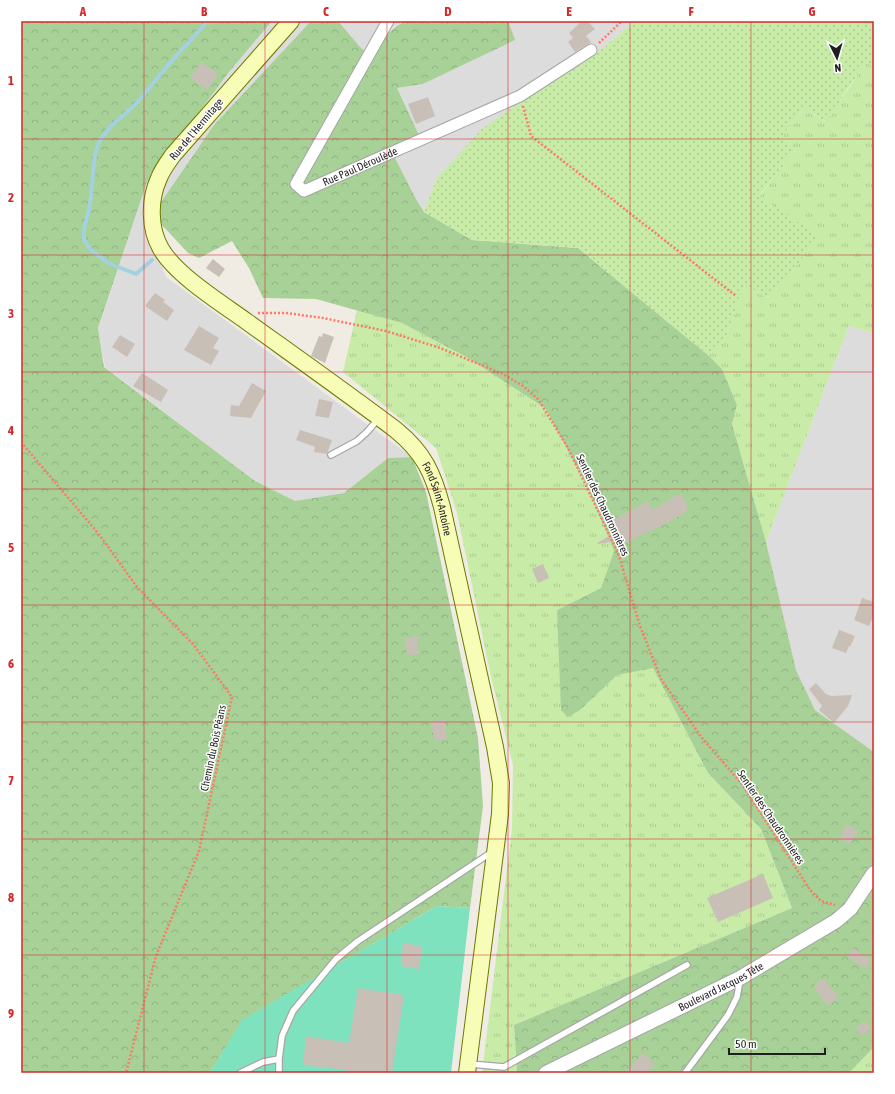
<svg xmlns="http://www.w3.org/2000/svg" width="895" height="1094" viewBox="0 0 895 1094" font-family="'Asap Condensed',sans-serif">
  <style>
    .residential { fill: #dddcdc }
    .grass { fill: url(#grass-tufts) }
    .forest { fill: url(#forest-crowns) }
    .garden { fill: url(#garden-dots) }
    .pitch { fill: #7fe2be }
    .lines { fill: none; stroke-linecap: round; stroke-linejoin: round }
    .stream { stroke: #a3d1df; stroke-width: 4 }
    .building { fill: #c8bfb7 }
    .service-casing { stroke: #a6a6a6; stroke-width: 8 }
    .minor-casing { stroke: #a6a6a6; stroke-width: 13 }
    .tertiary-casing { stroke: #a6a6a6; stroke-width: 16 }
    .secondary-casing { stroke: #6b7b00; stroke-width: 18 }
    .path { stroke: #ff7966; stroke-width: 2.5; stroke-dasharray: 2 2; stroke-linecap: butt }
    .service { stroke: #fff; stroke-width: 5.5 }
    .minor { stroke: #fff; stroke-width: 11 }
    .tertiary { stroke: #fff; stroke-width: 14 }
    .secondary { stroke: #f7fcb6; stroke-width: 16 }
    .grid { fill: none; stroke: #d62828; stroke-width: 1; stroke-opacity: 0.55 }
    .labels { text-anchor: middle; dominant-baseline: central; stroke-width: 3; stroke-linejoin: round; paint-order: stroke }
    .street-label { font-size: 11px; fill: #1f1f1f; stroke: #fff }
    .neatline { fill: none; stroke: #d62828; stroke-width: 1.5 }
    .grid-label { font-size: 13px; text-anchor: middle; font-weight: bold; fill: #d62828 }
  </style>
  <defs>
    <pattern id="grass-tufts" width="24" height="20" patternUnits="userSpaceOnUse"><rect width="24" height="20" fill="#c8eca8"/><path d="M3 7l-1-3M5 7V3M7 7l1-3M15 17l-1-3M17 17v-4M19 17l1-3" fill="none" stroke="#abca90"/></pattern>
    <pattern id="forest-crowns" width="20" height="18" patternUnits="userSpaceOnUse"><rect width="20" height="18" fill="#a7d197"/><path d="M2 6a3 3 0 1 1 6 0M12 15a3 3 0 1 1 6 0" fill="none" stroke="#8fb382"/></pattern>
    <pattern id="garden-dots" width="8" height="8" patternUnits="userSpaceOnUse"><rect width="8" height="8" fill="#c8eca8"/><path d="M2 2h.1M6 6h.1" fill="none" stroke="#abca90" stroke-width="1.8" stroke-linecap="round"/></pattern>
  </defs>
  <rect width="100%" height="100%" fill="#f0ece4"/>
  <!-- residential -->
  <path class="residential" d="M272,21h39l-97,104 -65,109 17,43 246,180 -24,1 -44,35 -49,8 -40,-20 -150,-114 -7,-38 49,-147 82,-110z
    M338,21h69l-14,6 -20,29 -12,-8z
    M508,21h127l-40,34 -69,43 -89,80 -13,34 -8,-13 -26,-52 29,-12 -22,-47 26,-4 91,-44z
    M849,326l25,7v419l-59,-42 -19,-40 -30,-128z"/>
  <!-- grass -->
  <path class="grass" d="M867,61l7,8v264l-25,-7 -83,216 -34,-118 5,-19 -15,-36 -14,-14 17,-16 20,-54 23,13 23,-25 27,-37 -59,-39 25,-33 13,-15 -15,-13 22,-28 22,14z
    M357,310l45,13 66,35 77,50 42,78 27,65 -13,37 -44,22 23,100 37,-35 36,-8 55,106 53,56 31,79 -278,117 3,45 -5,3h-30l30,-245 1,-63 -22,-88 -34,-164 -21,-65 -93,-76z
    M874,1047v26h-25z"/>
  <!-- forest -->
  <path class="forest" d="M21,21h251l-43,51 -82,110 -49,146 6,39 151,114 40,20 49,-8 44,-35 24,-1 14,35 52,246 5,68 -13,102 -33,-2 -194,114 -33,53h-189z
    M311,21h27l23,27 12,8c11,-16 19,-35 41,-35 6,0 10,0 15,2l6,-2h73l7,19 -92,44 -26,4 22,47 -29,13 26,51 8,13 48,28 106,8 130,107 14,14 15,36 -5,19 34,118 30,128 19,40 59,42v295l-25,26h-335l3,-3 -3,-45 278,-117 -31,-79 -53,-56 -55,-105 -36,7 -37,35 -12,7 -7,-7 -4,-100 44,-22 13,-37 -27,-65 -42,-78 -77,-50 -66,-35 -86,-24 -53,-1 -14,-30 -17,-27 -33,17 -11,-5 -26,-28 -5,-17 57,-83z"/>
  <!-- garden -->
  <path class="garden" d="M635,21h239v48l-7,-7 -19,26 -21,34 -23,-14 -22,28 15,13 -13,15 -25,32 60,40 -28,37 -23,25 -23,-13 -20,54 -17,16 -130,-107 -106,-8 -48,-28 13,-34 45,-49 44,-31 69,-43z"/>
  <!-- pitch -->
  <path class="pitch" d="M437,906l33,2 -19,165h-241l32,-53z"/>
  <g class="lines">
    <!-- stream -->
    <path class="stream" d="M152,260l-16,14 -28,-11 -18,-14 -6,-9v-11l6,-24 5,-51 5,-14 11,-14 25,-22 33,-40 39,-43"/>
  </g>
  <!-- building -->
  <path class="building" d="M582,21h5l8,8 -9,7 5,6 -16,10 -7,-10 5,-4 -4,-5z
    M201,62l17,12 -11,16 -17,-12z
    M428,97l7,19 -19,8 -8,-20z
    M213,259l12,10 -6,8 -13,-9z
    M155,293l10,7 -2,2 11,8 -7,11 -22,-15z
    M199,326l20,12 -6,10 6,3 -8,14 -27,-15z
    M323,333l11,4 -9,26 -14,-7 8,-20 3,1z
    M120,335l15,9 -8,13 -15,-10z
    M142,373l26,17 -7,12 -28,-16z
    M252,383l14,8 -15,27 -21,-2 1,-11 8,1z
    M319,399l14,3 -4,16 -14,-2z
    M300,430l32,10 -5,14 -13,-2 1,-5 -19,-7z
    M681,493l8,17 -25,15 -18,8v-1l-21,12 -2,-4 -25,4 -1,-1 21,-12 -5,-11 35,-19 4,9z
    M543,564l6,14 -11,5 -6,-14z
    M862,598l12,4v13l-5,11 -15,-6z
    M839,630l16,6 -5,11 -1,-1 -3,7 -14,-5z
    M417,636l2,18 -12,1 -2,-17z
    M816,683l10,11 5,2 21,-1 -4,11 -14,17 -15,-13 3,-4 -13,-17z
    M445,720l2,19 -13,1 -3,-19z
    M847,824l11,7 -8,13 -11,-6z
    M763,874l10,24 -55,24 -11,-24z
    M403,943l19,3 -3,23 -18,-3z
    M853,948l18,12 -5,9 -19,-12z
    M823,978l16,19 -11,9 -15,-20z
    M358,988l46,7 -12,78h-46v-3l-43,-5 3,-29 43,7z
    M864,1021l7,7 -8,8 -7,-8z
    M643,1053l12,11 -8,9h-22z"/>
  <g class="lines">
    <!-- service casing -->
    <g class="service-casing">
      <path id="service" d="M331,455l26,-14 10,-9 12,-14
        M470,1064l34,3 183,-102
        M240,1073l23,-11 16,-3
        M279,1073v-14l3,-23 11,-25 43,-52 22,-18 134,-89
        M685,1073l43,-58 9,-18 3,-17"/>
    </g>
    <!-- minor casing -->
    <g class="minor-casing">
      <g id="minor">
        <path id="s1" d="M388,21l-92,163 8,7 216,-95 71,-46"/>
      </g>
    </g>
    <!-- tertiary casing -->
    <g class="tertiary-casing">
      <g id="tertiary">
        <path id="s2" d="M546,1073l194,-95 96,-57 14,-12 24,-36"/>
      </g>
    </g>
    <!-- secondary casing -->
    <g class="secondary-casing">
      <g id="secondary">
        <path id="s3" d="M291,21l-118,134c-5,7 -11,15 -14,23 -10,22 -10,50 2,71 15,26 60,54 85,72 50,36 101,72 150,109 28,23 37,43 46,77l53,240 6,36 -1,31 -33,259"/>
      </g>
    </g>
    <!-- path -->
    <path class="path" d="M599,43l23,-22
      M523,106l8,30 205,160
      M258,313h28l37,5 63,13 54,17 63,26 20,12 15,13 30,49 50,105 22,73 21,53 41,59 40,46 68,106 11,11 14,4
      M21,442l77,91 39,54 56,57 39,53 -33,154 -43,105 -30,117"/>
    <!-- service -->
    <use href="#service" class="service"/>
    <!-- minor -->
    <use href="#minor" class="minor"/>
    <!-- tertiary -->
    <use href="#tertiary" class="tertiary"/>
    <!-- secondary -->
    <use href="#secondary" class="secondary"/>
  </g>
  <!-- grid -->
  <path class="grid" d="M144,21v1052M265,21v1052M387,21v1052M508,21v1052M630,21v1052M751,21v1052M21,139h853M21,255h853M21,372h853M21,489h853M21,605h853M21,722h853M21,839h853M21,955h853"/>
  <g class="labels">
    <!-- street labels -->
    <g class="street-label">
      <text transform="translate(196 129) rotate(-50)">Rue de l'Hermitage</text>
      <text stroke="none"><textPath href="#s1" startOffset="259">Rue Paul Déroulède</textPath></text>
      <text stroke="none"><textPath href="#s3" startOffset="659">Fond Saint-Antoine</textPath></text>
      <text transform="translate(603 505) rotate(65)">Sentier des Chaudronnières</text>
      <text transform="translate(213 748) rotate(-78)">Chemin du Bois Péans</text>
      <text transform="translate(771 817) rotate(56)">Sentier des Chaudronnières</text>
      <text stroke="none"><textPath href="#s2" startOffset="195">Boulevard Jacques Tête</textPath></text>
    </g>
  </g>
  <!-- border -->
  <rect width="895" height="1094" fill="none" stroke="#ffffff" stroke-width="44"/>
  <!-- north arrow -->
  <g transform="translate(837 58) rotate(175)" stroke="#ffffff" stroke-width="3" paint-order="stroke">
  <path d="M0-3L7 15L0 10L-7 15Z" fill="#1f1f1f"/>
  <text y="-6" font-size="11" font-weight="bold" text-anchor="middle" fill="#1f1f1f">N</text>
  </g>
  <!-- scale -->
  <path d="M729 1048v6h96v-6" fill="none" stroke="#1f1f1f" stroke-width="2"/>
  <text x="735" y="1048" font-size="12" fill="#1f1f1f" stroke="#ffffff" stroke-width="3" paint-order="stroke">50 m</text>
  <rect x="22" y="22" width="851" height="1050" class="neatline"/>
  <g class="grid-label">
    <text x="83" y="16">A</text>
    <text x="204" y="16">B</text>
    <text x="326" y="16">C</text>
    <text x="448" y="16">D</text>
    <text x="569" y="16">E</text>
    <text x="691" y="16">F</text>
    <text x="812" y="16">G</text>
    <text x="11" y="85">1</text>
    <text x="11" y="202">2</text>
    <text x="11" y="318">3</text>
    <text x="11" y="435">4</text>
    <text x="11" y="552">5</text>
    <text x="11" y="668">6</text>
    <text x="11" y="785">7</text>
    <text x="11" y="902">8</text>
    <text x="11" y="1018">9</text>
  </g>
</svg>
